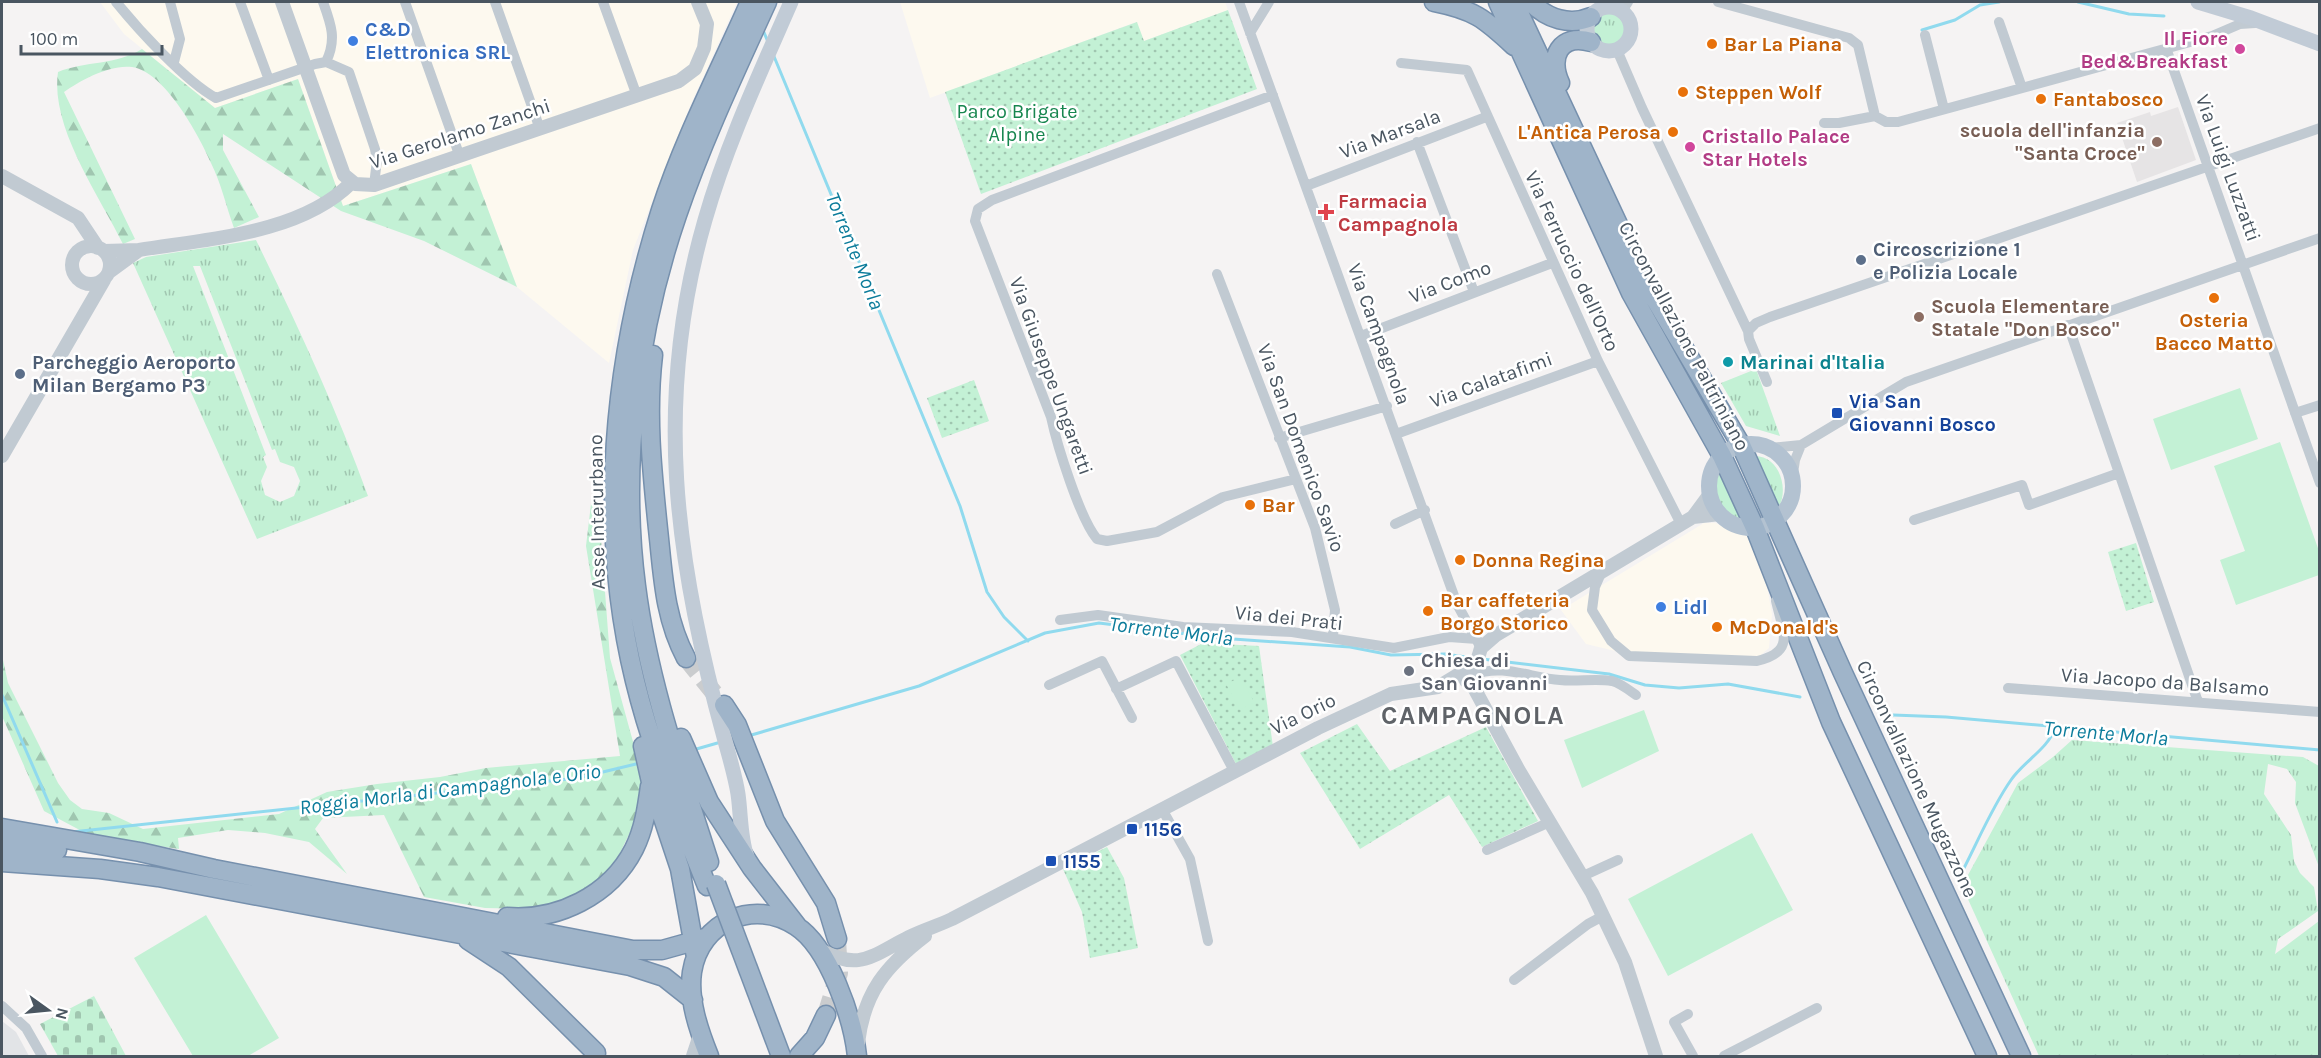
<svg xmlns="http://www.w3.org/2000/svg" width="2321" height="1058" viewBox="0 0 2321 1058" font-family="Karla,sans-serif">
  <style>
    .commercial { fill: #fdf9ef }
    .education { fill: #e6e4e5 }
    .airport { fill: #e2e4e7 }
    .grass { fill: url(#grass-tufts); fill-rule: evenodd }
    .forest { fill: url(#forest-firs) }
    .cemetery { fill: url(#cemetery-stones) }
    .park { fill: url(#park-dots) }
    .garden { fill: #c3f1d5 }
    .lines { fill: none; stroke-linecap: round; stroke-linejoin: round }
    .stream { stroke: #90daee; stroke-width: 3 }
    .trunk-tunnel { stroke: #caccce; stroke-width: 18; stroke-dasharray: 18 9; stroke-linecap: butt }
    .trunk-casing { stroke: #7690ad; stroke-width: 21 }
    .minor { stroke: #c1cad2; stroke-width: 10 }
    .tertiary { stroke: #c1cad2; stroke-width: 14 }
    .secondary { stroke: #c1cbd6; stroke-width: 15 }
    .primary { stroke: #b3c2d1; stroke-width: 16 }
    .trunk { stroke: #9fb4c9; stroke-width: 18 }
    .trunk-bridge-casing { stroke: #7690ad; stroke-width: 21; stroke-linecap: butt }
    .trunk-bridge { stroke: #9fb4c9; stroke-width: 18 }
    .shop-dot { fill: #3f7fe0; stroke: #fff; stroke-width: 2 }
    .food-dot { fill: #e8710a; stroke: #fff; stroke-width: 2 }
    .hotel-dot { fill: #d1479c; stroke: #fff; stroke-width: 2 }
    .education-dot { fill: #8d6e63; stroke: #fff; stroke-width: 2 }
    .health-dot { fill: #e0444e; stroke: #fff; stroke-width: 2 }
    .service-dot { fill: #5c6f8a; stroke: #fff; stroke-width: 2 }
    .culture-dot { fill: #0f9aa8; stroke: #fff; stroke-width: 2 }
    .transit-dot { fill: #1a4fb4; stroke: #fff; stroke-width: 2 }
    .worship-dot { fill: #6b7280; stroke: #fff; stroke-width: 2 }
    .labels { text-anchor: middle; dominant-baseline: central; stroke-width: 5; stroke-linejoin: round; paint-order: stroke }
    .shop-label { font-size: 20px; font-weight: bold; fill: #366cbe; stroke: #fff; text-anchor: start }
    .hotel-label { font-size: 20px; font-weight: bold; fill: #b23c85; stroke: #fff; text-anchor: end }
    .food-label { font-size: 20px; font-weight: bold; fill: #c56008; stroke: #fff; text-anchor: start }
    .park-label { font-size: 20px; fill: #17864f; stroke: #fff }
    .education-label { font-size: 20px; font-weight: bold; fill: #785e54; stroke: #fff; text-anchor: end }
    .street-label { font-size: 20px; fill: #4a5661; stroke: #fff }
    .health-label { font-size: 20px; font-weight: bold; fill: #be3a42; stroke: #fff; text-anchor: start }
    .service-label { font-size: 20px; font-weight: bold; fill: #4e5e75; stroke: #fff; text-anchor: start }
    .culture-label { font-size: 20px; font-weight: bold; fill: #0d838f; stroke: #fff; text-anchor: start }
    .transit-label { font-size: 20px; font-weight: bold; fill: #164399; stroke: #fff; text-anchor: start }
    .worship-label { font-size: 20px; font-weight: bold; fill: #5b616d; stroke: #fff; text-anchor: start }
    .water-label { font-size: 21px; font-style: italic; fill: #0c7c9b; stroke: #fff }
    .district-label { font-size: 26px; font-weight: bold; letter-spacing: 1.5px; fill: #5f6368; stroke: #fff }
  </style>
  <defs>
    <pattern id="grass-tufts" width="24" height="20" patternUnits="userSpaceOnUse" patternTransform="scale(1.5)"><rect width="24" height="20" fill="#c3f1d5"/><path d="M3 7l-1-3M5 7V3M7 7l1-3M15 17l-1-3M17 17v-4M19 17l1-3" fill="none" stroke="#a0c6b0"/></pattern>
    <pattern id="forest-firs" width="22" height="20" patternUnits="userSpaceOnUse" patternTransform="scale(1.5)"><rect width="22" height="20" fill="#c3f1d5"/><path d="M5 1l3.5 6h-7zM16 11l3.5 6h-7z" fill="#a0c6b0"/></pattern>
    <pattern id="cemetery-stones" width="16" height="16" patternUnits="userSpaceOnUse" patternTransform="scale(1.5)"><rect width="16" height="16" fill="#c3f1d5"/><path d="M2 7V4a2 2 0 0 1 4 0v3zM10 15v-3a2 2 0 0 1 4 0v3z" fill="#a0c6b0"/></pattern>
    <pattern id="park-dots" width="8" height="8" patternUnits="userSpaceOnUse" patternTransform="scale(1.5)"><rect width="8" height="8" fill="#c3f1d5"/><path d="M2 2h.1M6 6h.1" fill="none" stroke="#a0c6b0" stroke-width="1.8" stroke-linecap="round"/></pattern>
  </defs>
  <rect width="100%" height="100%" fill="#f5f3f3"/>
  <!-- commercial -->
  <path class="commercial" d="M100,2h637l-47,104 -57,144 -24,113 -92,-76 -46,-123 -128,42 -45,-127 -83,29 -91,-74z
    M900,2h325l3,8 -84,31 -8,-19 -206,76z
    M1704,523h11l37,15 9,16 11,60 -3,34 -19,16 -89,-2 -75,-18 -25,-34z"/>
  <!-- education -->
  <path class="education" d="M2178,107l18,53 -59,22 -20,-59 33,-11 1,4z"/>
  <!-- airport -->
  <path class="airport" d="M2,1021l14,11 13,24h-27z"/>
  <!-- grass -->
  <path class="grass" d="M1594 29a16 16 0 1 1 32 0a16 16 0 1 1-32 0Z
    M256,240c41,84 80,168 112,256l-111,43 -124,-276 13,-6zM193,266h7l72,184 3,-1 5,13 14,5 6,14 -6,15 -14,6 -15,-7 -4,-14 6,-14 -4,-10 3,-2z
    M1756,369l24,67 -34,-10 -25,-43z
    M1755,456c24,0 34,32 24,51z
    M1720,472l24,51c-22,-5 -35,-31 -24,-51z
    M2072,740l231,17 16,9v101l-24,-64 1,-21 -9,-13 -19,-5 -4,30 27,41 3,26 6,12 14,14 4,24 -40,28 -3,15 44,-33v135h-280l-77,-170 56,-103 35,-26z"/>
  <!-- forest -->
  <path class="forest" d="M142,49l73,59 83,-29 45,127 128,-42 46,123 -93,-46 -83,-30 -118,-77v16l36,67 -25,11c-8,-22 -13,-45 -23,-65 -12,-28 -47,-92 -79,-96 -22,-3 -51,13 -68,25l71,147 -12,5c-24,-49 -73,-117 -65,-172 27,-11 59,-7 84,-23z
    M591,504l8,8 11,146 33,120 -10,48 -14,29 -18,24 -32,19 -39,11 -45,-1 -61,-11 -40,-82 -61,3 -8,11 32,45 -38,-32 -44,-9 -37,-3 -50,8 1,11 -88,-13 -47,-25 -42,-95v-61l6,28 50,100 12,17 12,9 27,4 34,16 136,-15 48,-22 50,-8 63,-7 46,-9 134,-12 -34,-210z"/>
  <!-- cemetery -->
  <path class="cemetery" d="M94,996l32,60h-68l-18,-32z"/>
  <!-- park -->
  <path class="park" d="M1228,10l29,79 -276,105 -36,-102 192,-70 7,19z
    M974,380l15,41 -47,17 -15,-40z
    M2136,543l18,59 -28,9 -18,-59z
    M1203,643l56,3 14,101 -36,19 -57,-111z
    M1357,724l33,47 96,-44 52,94 -56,26 -33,-52 -89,54 -60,-96z
    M1107,847l17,31 14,70 -48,10 -8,-46 -19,-43z"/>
  <!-- garden -->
  <path class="garden" d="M2240,388l18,51 -87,31 -18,-51z
    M2280,442l39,109v24l-83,30 -16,-45 25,-9 -31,-85z
    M1241,677l13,25 -14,8 -14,-26z
    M1644,710l15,41 -77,37 -18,-48z
    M1752,833l41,77 -125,66 -40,-77z
    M206,915l73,123 -31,18h-55l-59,-98z"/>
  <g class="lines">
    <!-- stream -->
    <path class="stream" d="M2078,2l51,12 35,2
      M763,30l5,12
      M1922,30l33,-10 25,-15 19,-3
      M773,54l187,452 27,86 17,25 24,24
      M1482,659l127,15 36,11 34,3 49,-4 72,13
      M2,695l55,127
      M1893,715l53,2 374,33
      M748,736l171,-50 126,-53 54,-10 120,15 131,9 41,8 54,-1 28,4
      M693,750l28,-8
      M72,832l506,-54 62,-15
      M1963,870c15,-29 29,-63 48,-90 13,-19 37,-31 44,-52"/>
    <!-- trunk-tunnel -->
    <path class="trunk-tunnel" d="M686,658l29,36
      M826,1015l13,-42 -2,-34"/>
    <!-- trunk casing -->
    <g class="trunk-casing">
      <path id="trunk" d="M1434,2c40,8 50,16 80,44
        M1498,2l133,291 91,163 33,72 76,194 156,334
        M1514,2l131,280 96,163 102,228 178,383
        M1531,2c16,17 39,24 60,15
        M1560,83c-12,-26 0,-50 31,-41
        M653,355c-7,59 -1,116 5,174 5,45 6,88 28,129
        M724,705l13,20 38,96 51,82 11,36
        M681,738l28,64 43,66 45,58
        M643,746l8,36 29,87 16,88
        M2,828l138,24 74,17 419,81h29l43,-12
        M2,845l55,5
        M2,862l98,7 58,8 472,89 34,11 29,23
        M709,862c-29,-91 -61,-181 -73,-276 -16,-123 1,-254 41,-371 25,-73 58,-143 90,-213
        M707,886c-27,-67 -55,-135 -72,-205 -38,-155 -22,-320 26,-471 23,-71 59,-140 89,-208
        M507,917c50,4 103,-21 127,-68 10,-20 13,-41 16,-63
        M468,940l41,27 87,86
        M709,1056c-10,-25 -21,-56 -17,-84 8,-51 62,-74 104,-46 33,21 57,93 61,130
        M799,1056l16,-18 11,-23"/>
    </g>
    <!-- minor -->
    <path class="minor" d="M116,2c22,27 69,79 100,96l99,-34 11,-2 23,10 26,77 2,11 -3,25
      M170,2l10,37 -6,23
      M240,2l29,78
      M323,2c8,22 14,37 3,60
      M405,2l55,155
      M495,2l45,127
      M603,2l34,94
      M1239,2l218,602 24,44
      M1718,2l131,36 9,7 17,71
      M1622,11l6,-9
      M1999,22l23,66
      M1250,33l19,-31
      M1925,35l19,74
      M2166,48l154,435
      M1617,50l25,58 106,223 1,8 18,43
      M1401,63l66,7 131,291 83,163
      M1273,95l-281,105 -14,9 -3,12 76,196c6,28 29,102 46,122l10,2 50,-9 66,-35 73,-18
      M1875,116l11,6h12l314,-86 28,-12 15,-1
      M1824,123h15l36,-7
      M1417,142l57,150
      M1306,186l180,-69
      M1217,274l98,254 20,82 -2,27
      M2068,325l130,377
      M1748,331l8,-8 14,-6 550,-189
      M1361,336l191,-73
      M2295,413l25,-8
      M1396,434l202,-73
      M1279,438l108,-32
      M1769,448l32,-3 105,-63 414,-144
      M1792,480l3,-20 6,-15
      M1914,520l108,-35 7,20 90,-32
      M1395,524l30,-14
      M1602,571l-7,16 -3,23 19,31 18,15 128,5c39,-9 26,-29 19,-60
      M1060,620l38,-5 85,12 109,5 102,16 55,-11 28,2
      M1473,675c29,-12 58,3 87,5 17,2 35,-2 52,1 8,2 17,9 24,14
      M1049,685l53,-24 30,57
      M2008,688l312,24
      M1116,689l60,-28 58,110
      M1162,809l28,50 18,82
      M1487,850l63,-28
      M1583,876l35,-16
      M1514,980l74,-56 15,-8
      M2,1006l24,22 16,28
      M1688,1014l-14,8 19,34
      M1724,1056l93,-48"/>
    <!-- tertiary -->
    <path class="tertiary" d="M282,2l62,173 11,9 19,1 305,-104 16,-12 9,-21 3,-24 -9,-22
      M2,176l76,42 20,30
      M72 265a19 19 0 1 1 38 0a19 19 0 1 1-38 0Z
      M139,250c67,-11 161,-16 212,-67
      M104,251l35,-1 -30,22
      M2,456l102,-176
      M1693,517l27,-3
      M1473,675v11l45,83 74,124 33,69 31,94
      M1466,681l7,-6 8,-27 15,-13 197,-118 17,-23
      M818,949c42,23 53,7 91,-12 14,-7 28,-11 43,-18l366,-191 73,-34 47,-7 28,-17
      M858,1043c6,-51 28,-77 67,-107
      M693,1056l7,-21"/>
    <!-- secondary -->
    <path class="secondary" d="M2198,2l53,16 69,26
      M1587 29a22 22 0 1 1 44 0a22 22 0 1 1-44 0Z
      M747,857c-7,-20 -6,-42 -9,-63 -3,-19 -9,-38 -14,-57 -49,-177 -71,-337 -19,-517 21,-74 55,-147 86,-218"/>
    <!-- primary -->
    <path class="primary" d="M1709 486a42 42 0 1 1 84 0a42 42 0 1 1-84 0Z"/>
    <!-- trunk -->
    <use href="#trunk" class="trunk"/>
    <!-- trunk-bridge casing -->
    <g class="trunk-bridge-casing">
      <path id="trunk-bridge" d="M716,884l65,172"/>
    </g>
    <!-- trunk-bridge -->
    <use href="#trunk-bridge" class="trunk-bridge"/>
  </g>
  <!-- markers -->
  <g class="shop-dot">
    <circle cx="353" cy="41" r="6"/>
    <circle cx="1661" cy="607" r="6"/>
  </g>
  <g class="food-dot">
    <circle cx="1712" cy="44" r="6"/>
    <circle cx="1683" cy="92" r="6"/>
    <circle cx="2041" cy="99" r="6"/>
    <circle cx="1673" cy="132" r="6"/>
    <circle cx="2214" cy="298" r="6"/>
    <circle cx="1250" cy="505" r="6"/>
    <circle cx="1460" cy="560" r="6"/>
    <circle cx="1428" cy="611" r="6"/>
    <circle cx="1717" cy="627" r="6"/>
  </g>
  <g class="hotel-dot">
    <circle cx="2240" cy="49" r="6"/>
    <circle cx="1690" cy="147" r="6"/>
  </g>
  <g class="education-dot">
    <circle cx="2157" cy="142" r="6"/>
    <circle cx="1919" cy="317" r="6"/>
  </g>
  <path class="health-dot" d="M1323 203h6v6h6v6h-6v6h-6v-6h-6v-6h6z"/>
  <g class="service-dot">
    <circle cx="1861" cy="260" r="6"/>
    <circle cx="20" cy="374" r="6"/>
  </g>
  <circle class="culture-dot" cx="1728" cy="362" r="6"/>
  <g class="transit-dot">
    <rect x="1831" y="407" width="12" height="12" rx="3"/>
    <rect x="1126" y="823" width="12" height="12" rx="3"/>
    <rect x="1045" y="855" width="12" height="12" rx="3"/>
  </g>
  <circle class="worship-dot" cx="1409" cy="671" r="6"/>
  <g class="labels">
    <!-- shop labels -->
    <g class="shop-label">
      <text x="365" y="29">C&amp;D<tspan x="365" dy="23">Elettronica SRL</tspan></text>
      <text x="1673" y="607">Lidl</text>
    </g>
    <!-- hotel labels -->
    <g class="hotel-label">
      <text x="2228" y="38">Il Fiore<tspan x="2228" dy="23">Bed&amp;Breakfast</tspan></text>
      <text x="1702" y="136" text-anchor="start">Cristallo Palace<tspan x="1702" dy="23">Star Hotels</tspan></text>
    </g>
    <!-- food labels -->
    <g class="food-label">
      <text x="1724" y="44">Bar La Piana</text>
      <text x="1695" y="92">Steppen Wolf</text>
      <text x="2053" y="99">Fantabosco</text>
      <text x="1661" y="132" text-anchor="end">L'Antica Perosa</text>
      <text x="2214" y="320" text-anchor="middle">Osteria<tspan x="2214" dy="23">Bacco Matto</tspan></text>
      <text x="1262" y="505">Bar</text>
      <text x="1472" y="560">Donna Regina</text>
      <text x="1440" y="600">Bar caffeteria<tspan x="1440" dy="23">Borgo Storico</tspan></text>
      <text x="1729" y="627">McDonald's</text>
    </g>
    <!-- park labels -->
    <g class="park-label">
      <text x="1017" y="111">Parco Brigate<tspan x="1017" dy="23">Alpine</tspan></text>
    </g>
    <!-- education labels -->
    <g class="education-label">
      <text x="2145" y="130">scuola dell'infanzia<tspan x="2145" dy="23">"Santa Croce"</tspan></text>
      <text x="1931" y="306" text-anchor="start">Scuola Elementare<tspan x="1931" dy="23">Statale "Don Bosco"</tspan></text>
    </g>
    <!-- street labels -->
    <g class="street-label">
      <text transform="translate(460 134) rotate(-18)">Via Gerolamo Zanchi</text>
      <text transform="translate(1390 134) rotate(-21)">Via Marsala</text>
      <text transform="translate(2228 168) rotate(70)">Via Luigi Luzzatti</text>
      <text transform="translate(1572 261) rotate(65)">Via Ferruccio dell'Orto</text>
      <text transform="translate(1450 282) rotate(-21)">Via Como</text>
      <text transform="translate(1379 334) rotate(70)">Via Campagnola</text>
      <text transform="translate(1684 336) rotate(62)">Circonvallazione Paltriniano</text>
      <text transform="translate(1051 376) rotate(70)">Via Giuseppe Ungaretti</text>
      <text transform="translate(1491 380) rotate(-20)">Via Calatafimi</text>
      <text transform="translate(1301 448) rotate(70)">Via San Domenico Savio</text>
      <text transform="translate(597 512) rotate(-91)">Asse Interurbano</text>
      <text transform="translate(1289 618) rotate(6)">Via dei Prati</text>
      <text transform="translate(2165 682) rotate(4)">Via Jacopo da Balsamo</text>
      <text transform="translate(1303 714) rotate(-26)">Via Orio</text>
      <text transform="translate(1917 779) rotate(65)">Circonvallazione Mugazzone</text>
    </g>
    <!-- health labels -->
    <g class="health-label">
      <text x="1338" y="201">Farmacia<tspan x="1338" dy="23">Campagnola</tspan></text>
    </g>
    <!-- service labels -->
    <g class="service-label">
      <text x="1873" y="249">Circoscrizione 1<tspan x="1873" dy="23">e Polizia Locale</tspan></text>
      <text x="32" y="362">Parcheggio Aeroporto<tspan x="32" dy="23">Milan Bergamo P3</tspan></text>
    </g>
    <!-- culture labels -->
    <g class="culture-label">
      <text x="1740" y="362">Marinai d'Italia</text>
    </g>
    <!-- transit labels -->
    <g class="transit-label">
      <text x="1849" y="401">Via San<tspan x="1849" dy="23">Giovanni Bosco</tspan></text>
      <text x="1144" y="829">1156</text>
      <text x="1063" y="861">1155</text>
    </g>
    <!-- worship labels -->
    <g class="worship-label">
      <text x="1421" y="660">Chiesa di<tspan x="1421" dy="23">San Giovanni</tspan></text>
    </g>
    <!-- water labels -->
    <g class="water-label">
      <text transform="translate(855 251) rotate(68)">Torrente Morla</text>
      <text transform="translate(1171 631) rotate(7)">Torrente Morla</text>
      <text transform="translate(2106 733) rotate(5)">Torrente Morla</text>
      <text transform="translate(450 789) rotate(-7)">Roggia Morla di Campagnola e Orio</text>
    </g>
    <!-- district labels -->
    <g class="district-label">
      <text x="1473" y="715">CAMPAGNOLA</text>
    </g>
  </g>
  <!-- border -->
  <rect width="2321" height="1058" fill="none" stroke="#4a5661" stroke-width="6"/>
  <!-- north arrow -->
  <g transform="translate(48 1010) rotate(105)" stroke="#ffffff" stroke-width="4.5" paint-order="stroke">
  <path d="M0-4.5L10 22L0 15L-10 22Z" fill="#4a5661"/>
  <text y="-9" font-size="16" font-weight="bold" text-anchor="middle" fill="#4a5661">N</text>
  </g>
  <!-- scale -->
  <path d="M21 45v9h141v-9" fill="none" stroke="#4a5661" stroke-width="3"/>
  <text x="30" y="45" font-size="18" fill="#4a5661" stroke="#ffffff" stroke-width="4.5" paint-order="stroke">100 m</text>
</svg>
